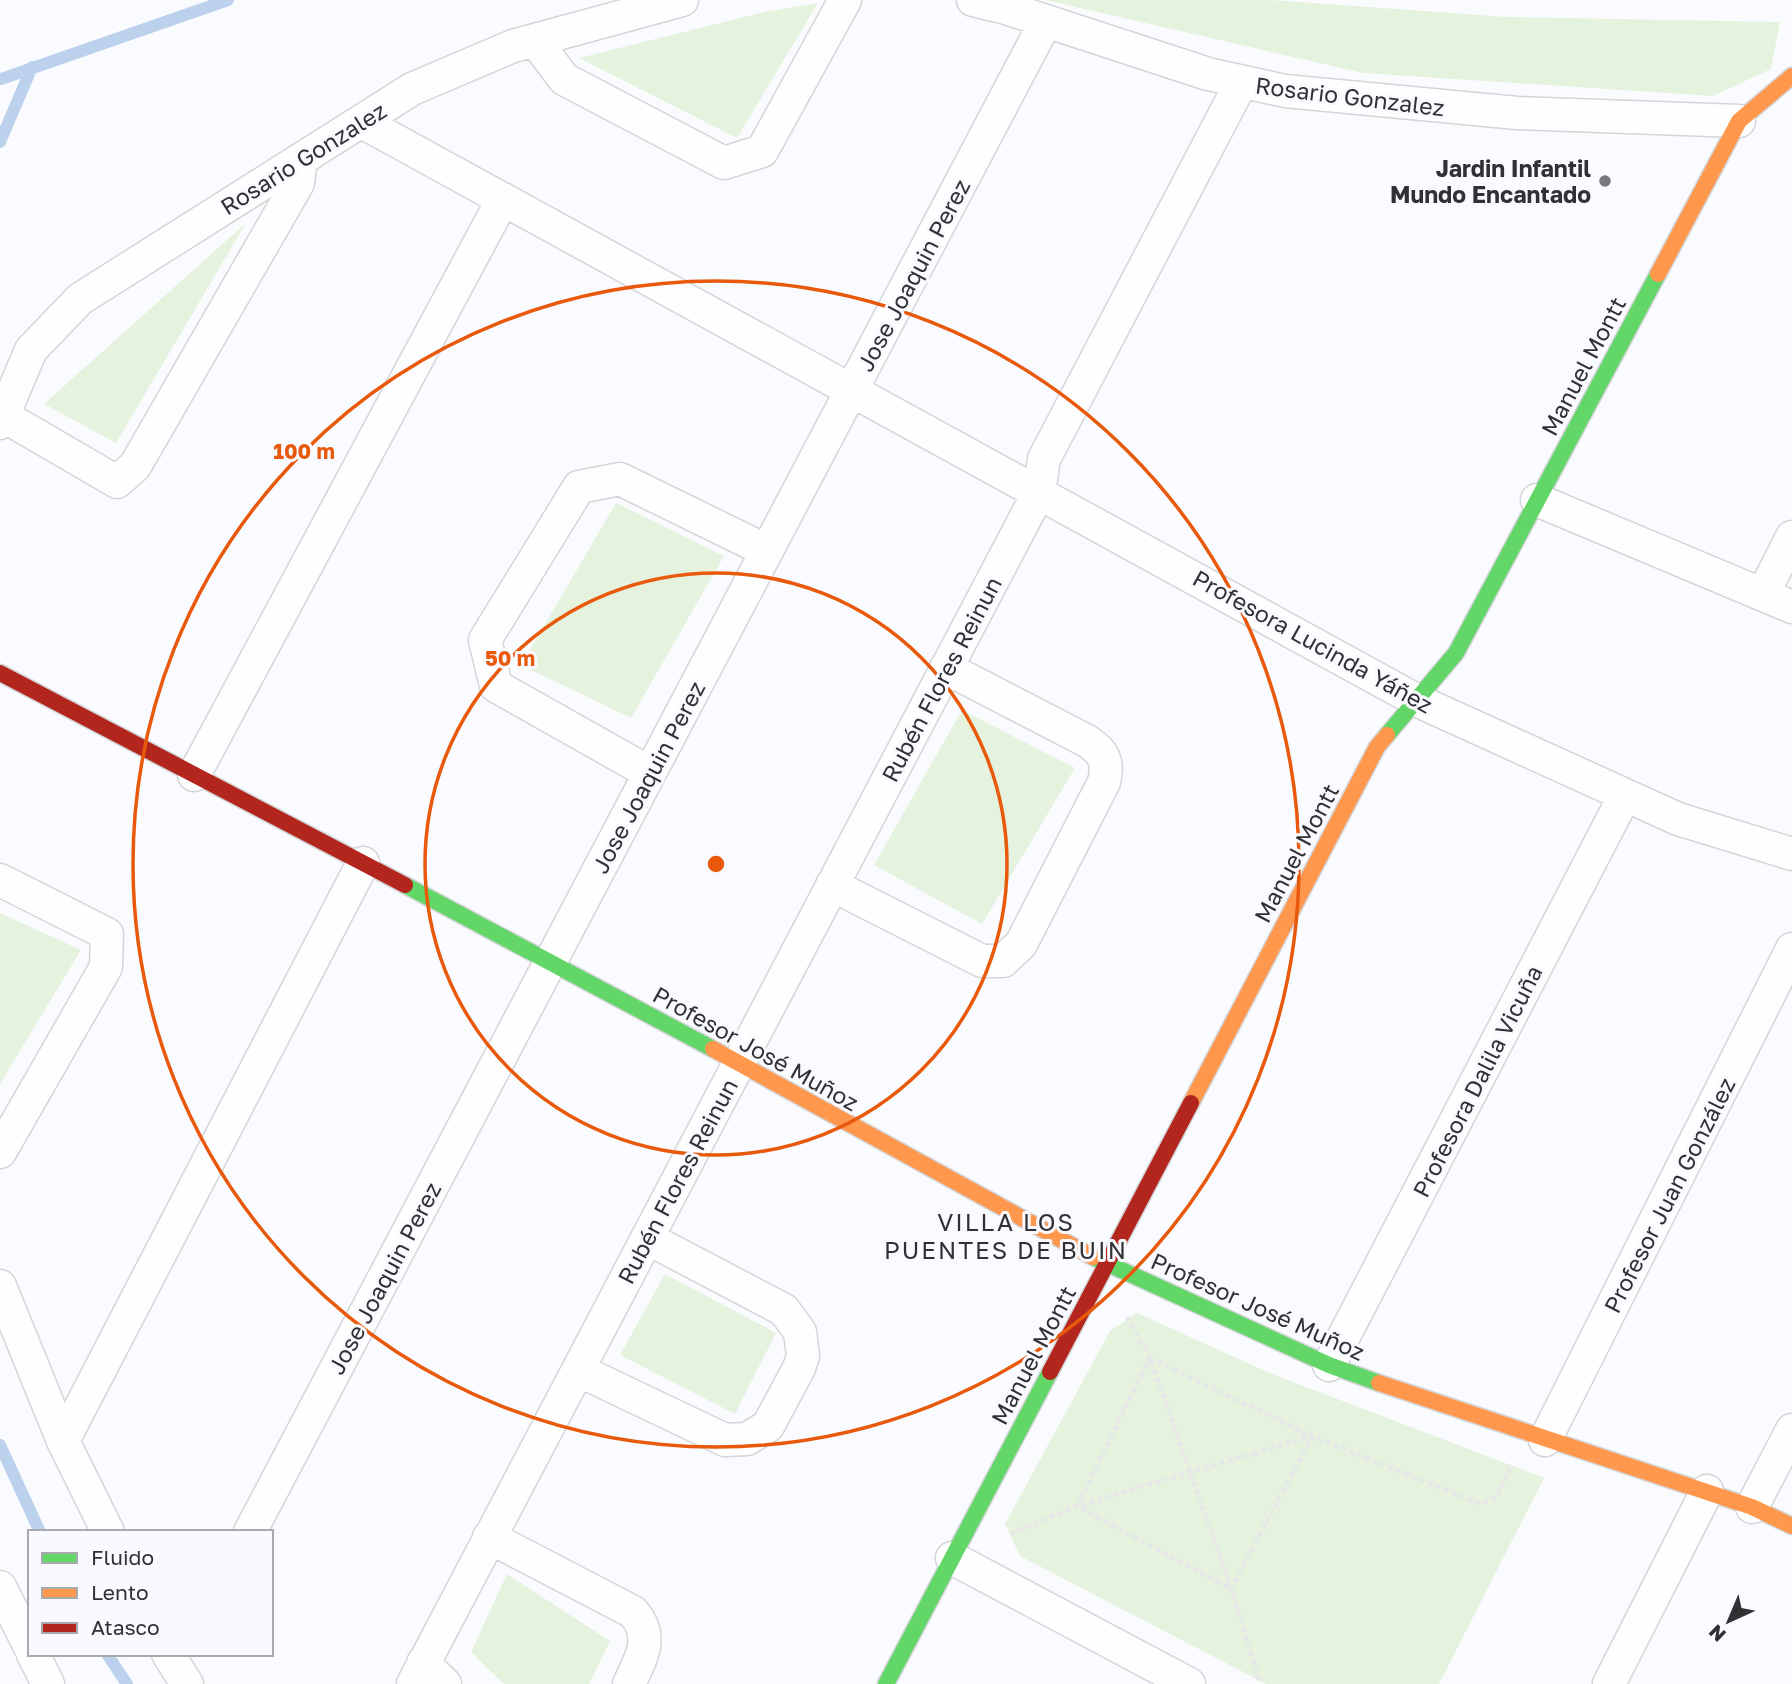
<svg xmlns="http://www.w3.org/2000/svg" width="1792" height="1684" viewBox="0 0 1792 1684" font-family="'Golos Text',sans-serif">
  <style>
    .green { fill: #e5f2de }
    .lines { fill: none; stroke-linecap: round; stroke-linejoin: round }
    .stream { stroke: #bcd1ec; stroke-width: 12 }
    .street-casing { stroke: #d4d5d8; stroke-width: 35 }
    .fast-casing { stroke: #d4d5d8; stroke-width: 19 }
    .slow-casing { stroke: #d4d5d8; stroke-width: 19 }
    .jam-casing { stroke: #d4d5d8; stroke-width: 19 }
    .path { stroke: #e7e7e8; stroke-width: 4.5; stroke-dasharray: 5 3.5; stroke-linecap: butt }
    .street { stroke: #fefeff; stroke-width: 32 }
    .fast { stroke: #63d668; stroke-width: 16 }
    .slow { stroke: #ff974d; stroke-width: 16 }
    .jam { stroke: #b3261e; stroke-width: 16 }
    .ring { fill: none; stroke: #e8590c; stroke-width: 3.5 }
    .poi-dot { fill: #77787b; stroke: #f9faff; stroke-width: 2.5 }
    .labels { text-anchor: middle; dominant-baseline: central; stroke-width: 6; stroke-linejoin: round; paint-order: stroke }
    .street-label { font-size: 23px; fill: #313134; stroke: #f9faff }
    .poi-label { font-size: 23px; font-weight: bold; fill: #313134; stroke: #f9faff; text-anchor: end }
    .neighbourhood-label { font-size: 24px; letter-spacing: 2px; fill: #313134; stroke: #f9faff }
    .centre { fill: #e8590c; stroke: #f9faff; stroke-width: 3.5 }
    .ring-label { font-size: 21px; text-anchor: middle; font-weight: bold; fill: #e8590c; stroke: #f9faff; stroke-width: 6; stroke-linejoin: round; paint-order: stroke }
  </style>
  <rect width="100%" height="100%" fill="#fafbfe"/>
  <!-- green -->
  <path class="green" d="M1045,0h226l236,17 273,5 -9,47 -58,27 -350,-23z
    M818,3l-81,135 -158,-80 185,-46z
    M246,223l-130,220 -72,-39z
    M616,503l108,53 -93,162 -110,-53z
    M962,710l113,58 -93,156 -108,-59z
    M0,913l81,37 -81,134z
    M665,1274l111,59 -41,81 -115,-59z
    M1137,1313l135,61 272,104 -105,206h-173l-246,-128 -15,-32 105,-193z
    M507,1574l103,67 -21,43h-85l-33,-32z"/>
  <g class="lines">
    <!-- stream -->
    <path class="stream" d="M1,79l227,-79
      M0,142l32,-75
      M0,1445l40,87
      M107,1654l20,30"/>
    <!-- street casing -->
    <g class="street-casing">
      <path id="street" d="M973,0l33,8 202,66 77,17 232,22 222,8
        M535,40l29,39 160,84 38,-12 83,-151
        M362,122l1054,578 262,119 114,35
        M2,415l115,67 18,-16 163,-283 3,-23
        M0,423l31,-73 49,-51 332,-210 101,-43 169,-46
        M1537,500l255,107
        M1763,594l29,-57
        M650,773l-154,-87 -11,-46 94,-153 41,-8 147,72
        M194,775l309,-576
        M0,880l107,54 -1,33 -106,185
        M832,885l150,76h21l18,-17 83,-162c5,-20 0,-30 -17,-41l-141,-73
        M0,1286l63,155 45,91
        M1329,1365l295,-568
        M578,1370l147,70 22,-1 21,-13 31,-58 4,-12 -3,-24 -16,-22 -137,-72
        M1545,1440l247,-491
        M63,1441l300,-578
        M1752,1507l40,-77
        M250,1532l796,-1511
        M489,1537l144,75c22,25 8,46 -4,72
        M952,1558l237,126
        M0,1587l30,60
        M33,1654l15,30
        M168,1654l19,30
        M423,1663l22,21
        M413,1684l626,-1192 5,-33 197,-376
        M1609,1684l98,-193"/>
    </g>
    <!-- fast casing -->
    <g class="fast-casing">
      <path id="fast" d="M1387,735l69,-82 202,-379
        M405,885l308,164
        M1093,1257l236,108 50,18
        M886,1684l164,-312"/>
    </g>
    <!-- slow casing -->
    <g class="slow-casing">
      <path id="slow" d="M1658,274l81,-153 53,-45
        M713,1049l380,208
        M1191,1103l186,-356 10,-12
        M1379,1383l373,124 40,19"/>
    </g>
    <!-- jam casing -->
    <g class="jam-casing">
      <path id="jam" d="M0,673l405,212
        M1050,1372l141,-269"/>
    </g>
    <!-- path -->
    <path class="path" d="M1127,1317l23,41 81,231 29,95
      M1150,1358l162,78 -81,153 -154,-83z
      M1011,1534l66,-28 235,-70 169,68 16,-7 13,-28"/>
    <!-- street -->
    <use href="#street" class="street"/>
    <!-- fast -->
    <use href="#fast" class="fast"/>
    <!-- slow -->
    <use href="#slow" class="slow"/>
    <!-- jam -->
    <use href="#jam" class="jam"/>
  </g>
  <!-- distance rings -->
  <g class="ring">
    <circle cx="716" cy="864" r="291"/>
    <circle cx="716" cy="864" r="583"/>
  </g>
  <!-- markers -->
  <circle class="poi-dot" cx="1605" cy="181" r="7"/>
  <g class="labels">
    <!-- street labels -->
    <g class="street-label">
      <text transform="translate(1350 96) rotate(7)">Rosario Gonzalez</text>
      <text transform="translate(303 158) rotate(-32)">Rosario Gonzalez</text>
      <text transform="translate(913 275) rotate(-62)">Jose Joaquin Perez</text>
      <text transform="translate(1583 366) rotate(-62)">Manuel Montt</text>
      <text transform="translate(1313 641) rotate(29)">Profesora Lucinda Yáñez</text>
      <text transform="translate(941 679) rotate(-62)">Rubén Flores Reinun</text>
      <text transform="translate(648 777) rotate(-62)">Jose Joaquin Perez</text>
      <text transform="translate(1296 853) rotate(-62)">Manuel Montt</text>
      <text transform="translate(756 1048) rotate(29)">Profesor José Muñoz</text>
      <text transform="translate(1477 1081) rotate(-63)">Profesora Dalila Vicuña</text>
      <text transform="translate(677 1181) rotate(-62)">Rubén Flores Reinun</text>
      <text transform="translate(1669 1195) rotate(-63)">Profesor Juan González</text>
      <text transform="translate(384 1278) rotate(-62)">Jose Joaquin Perez</text>
      <text transform="translate(1258 1306) rotate(24)">Profesor José Muñoz</text>
      <text transform="translate(1033 1355) rotate(-62)">Manuel Montt</text>
    </g>
    <!-- poi labels -->
    <g class="poi-label">
      <text x="1591" y="168">Jardin Infantil<tspan x="1591" dy="26">Mundo Encantado</tspan></text>
    </g>
    <!-- neighbourhood labels -->
    <g class="neighbourhood-label">
      <text x="1006" y="1221">VILLA LOS<tspan x="1006" dy="28">PUENTES DE BUIN</tspan></text>
    </g>
  </g>
  <circle cx="716" cy="864" r="10" class="centre"/>
  <g class="ring-label">
    <text x="304" y="459">100 m</text>
    <text x="510" y="666">50 m</text>
  </g>
  <!-- legend -->
  <rect x="28" y="1530" width="245" height="126" fill="#f9faff" stroke="#a9aaae" stroke-width="2"/>
  <rect x="42" y="1553" width="35" height="10" fill="#63d668" stroke="#a9aaae" stroke-width="2"/>
  <text x="91" y="1565" font-size="21" fill="#313134">Fluido</text>
  <rect x="42" y="1588" width="35" height="10" fill="#ff974d" stroke="#a9aaae" stroke-width="2"/>
  <text x="91" y="1600" font-size="21" fill="#313134">Lento</text>
  <rect x="42" y="1623" width="35" height="10" fill="#b3261e" stroke="#a9aaae" stroke-width="2"/>
  <text x="91" y="1635" font-size="21" fill="#313134">Atasco</text>
  <!-- north arrow -->
  <g transform="translate(1729 1621) rotate(224)" stroke="#f9faff" stroke-width="5" paint-order="stroke">
  <path d="M0-5L12 26L0 18L-12 26Z" fill="#313134"/>
  <text y="-10" font-size="19" font-weight="bold" text-anchor="middle" fill="#313134">N</text>
  </g>
</svg>
